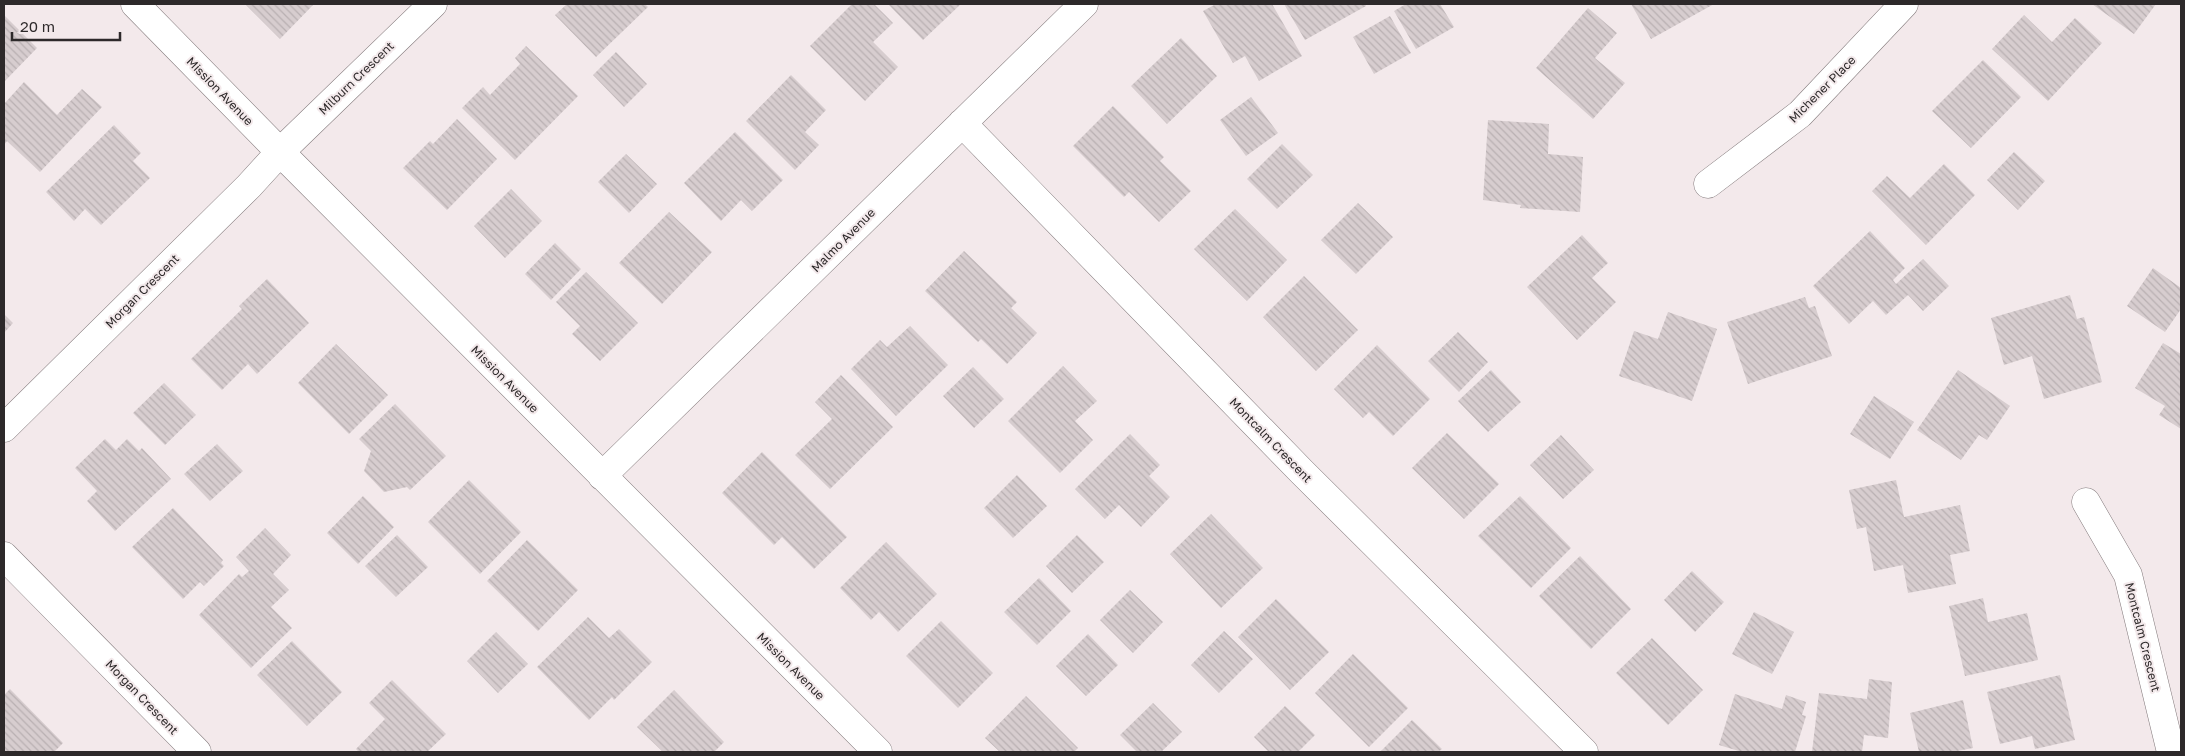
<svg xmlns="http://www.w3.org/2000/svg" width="2185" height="756" viewBox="0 0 2185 756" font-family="'Golos Text',sans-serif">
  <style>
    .building { fill: url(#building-back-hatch) }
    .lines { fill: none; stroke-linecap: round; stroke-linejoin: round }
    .minor-casing { stroke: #847b7d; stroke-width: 29 }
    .minor { stroke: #fff; stroke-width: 28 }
    .labels { text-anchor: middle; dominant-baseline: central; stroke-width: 4; stroke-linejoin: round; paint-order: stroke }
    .street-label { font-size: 12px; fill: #2d292a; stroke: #f3e9eb }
  </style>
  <defs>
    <pattern id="building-back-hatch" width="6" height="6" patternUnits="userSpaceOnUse" patternTransform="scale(1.25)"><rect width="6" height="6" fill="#d7cdcf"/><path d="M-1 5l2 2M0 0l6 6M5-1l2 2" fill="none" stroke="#b9b0b2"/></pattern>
  </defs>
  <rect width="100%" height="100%" fill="#f3e9eb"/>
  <!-- building -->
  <path class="building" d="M245,4h69l-34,35z
    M567,4h78l3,3 -52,50 -41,-42z
    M852,4h22l19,19 -20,19 25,25 -33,34 -55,-55z
    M888,4h73l-38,36z
    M1216,4h56l30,52 -43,25 -14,-25 -12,7 -30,-52z
    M1284,4h81l1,2 -61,34z
    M1406,4h34l14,23 -38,22 -22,-38z
    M1631,4h83l-63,35z
    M2092,4h64l-22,30z
    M1588,8l29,25 -22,25 30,25 -32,36 -57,-51z
    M4,15l33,33 -33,34z
    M2024,15l28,27 23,-24 27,25 -54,58 -56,-52z
    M1390,16l21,37 -37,21 -21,-37z
    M1181,38l36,38 -50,48 -36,-38z
    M526,46l52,50 -63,64 -53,-52 21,-21 7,8 30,-31 -5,-6z
    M616,52l31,32 -23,23 -31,-32z
    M1983,60l38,37 -50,51 -39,-37z
    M791,75l35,35 -21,22 14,13 -24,25 -49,-49z
    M24,82l33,33 25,-26 20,18 -62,65 -33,-31 -3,4v-41z
    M1251,97l27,36 -32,23 -26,-36z
    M1113,106l51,51 -4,4 31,30 -32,31 -30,-30 -5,5 -51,-51z
    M457,119l40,40 -50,51 -44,-42 27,-27 3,3z
    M1488,120l61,4 -1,30 35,3 -3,55 -60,-4 1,-3 -38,-5z
    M114,125l27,28 -8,8 17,17 -49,47 -16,-16 -11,12 -28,-29z
    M735,132l48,48 -31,31 -11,-11 -20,21 -37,-38z
    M1282,144l31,31 -36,34 -30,-30z
    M2014,152l31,29 -27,29 -31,-30z
    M626,154l31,30 -28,29 -31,-31z
    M1944,164l31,31 -49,50 -54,-54 15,-15 23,22z
    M511,189l31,32 -37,37 -31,-32z
    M1358,203l35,34 -37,37 -35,-34z
    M1235,209l52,51 -40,41 -53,-52z
    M669,212l43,40 -50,52 -43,-41z
    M1870,231l35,37 -12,12 3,4 27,-25 26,27 -26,25 -15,-16 -22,20 -13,-14 -24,23 -36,-38z
    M1582,235l26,28 -16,15 24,24 -39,38 -50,-53z
    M555,243l26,26 -30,31 -26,-26z
    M964,251l53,51 -6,6 26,25 -30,31 -26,-25 -3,3 -53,-51z
    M2153,268l28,20v21l-16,23 -38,-26z
    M586,272l52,51 -38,38 -28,-27 8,-8 -24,-24z
    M1304,276l54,54 -42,41 -53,-54z
    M267,279l42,44 -52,51 -9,-10 -26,26 -31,-31 51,-50 -3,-3z
    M2070,295l7,24 7,-2 18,65 -58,17 -12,-43 -28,9 -13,-47z
    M1805,297l4,11 6,-2 17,50 -84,28 -21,-62z
    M1668,312l49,17 -25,72 -73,-25 15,-45 24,8z
    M4,314l9,9 -9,10z
    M910,326l38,39 -52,51 -45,-47 29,-29 7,7z
    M1458,332l30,30 -29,30 -31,-31z
    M2163,343l18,11v75l-22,-14 6,-9 -30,-18z
    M336,344l52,51 -39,39 -51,-51z
    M1377,345l53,54 -37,37 -24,-24 -6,6 -29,-29z
    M1063,366l34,35 -22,20 18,19 -33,33 -52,-52z
    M973,367l31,32 -30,29 -31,-32z
    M1491,370l30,32 -33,30 -30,-31z
    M1958,370l52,36 -23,34 -8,-5 -18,25 -44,-30z
    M841,375l52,52 -63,62 -35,-34 37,-36 -17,-17z
    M164,383l32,32 -31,30 -32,-32z
    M1874,396l40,26 -24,37 -40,-25z
    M395,404l51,52 -36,34 -3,-3 -23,5 -20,-21 7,-20 -12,-12z
    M1447,433l52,51 -35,35 -52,-51z
    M1130,434l30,31 -11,11 21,21 -29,30 -22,-22 -14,14 -30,-30z
    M1561,435l33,35 -31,29 -33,-34z
    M105,439l11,11 11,-11 12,12 3,-3 29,31 -56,52 -28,-30 10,-10 -22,-23z
    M217,444l26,27 -33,30 -26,-27z
    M762,452l85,85 -33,32 -32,-32 -8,8 -52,-52z
    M1017,475l30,31 -34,32 -29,-30z
    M469,480l52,52 -41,42 -52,-52z
    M1896,480l8,37 56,-12 10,46 -20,4 6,29 -48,9 -5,-28 -29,6 -8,-44 -9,2 -8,-39z
    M363,496l31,31 -36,37 -31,-31z
    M1520,496l51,52 -40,40 -53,-52z
    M173,508l50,52 -2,3 3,3 -20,20 -4,-4 -17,17 -51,-52z
    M1211,514l52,54 -42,40 -51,-54z
    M265,528l26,27 -18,19 16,16 -18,17 21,21 -41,40 -52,-53 40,-41 3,3 7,-6 -13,-14z
    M397,535l31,32 -32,30 -31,-31z
    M1077,535l27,27 -32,31 -26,-27z
    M527,540l51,50 -40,41 -51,-50z
    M886,542l51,52 -39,38 -19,-20 -8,8 -31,-32z
    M1580,556l51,53 -40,40 -52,-53z
    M1692,571l32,31 -29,30 -31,-32z
    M1039,578l32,33 -34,34 -33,-33z
    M1130,590l33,32 -30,31 -33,-33z
    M1983,598l5,24 39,-9 11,47 -73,16 -16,-70z
    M1276,599l53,53 -39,38 -52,-53z
    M1754,612l40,20 -22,42 -40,-20z
    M588,617l21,21 10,-9 33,33 -38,38 -2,-3 -23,23 -52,-53z
    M941,621l52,52 -35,35 -52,-52z
    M1224,631l29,28 -34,34 -28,-28z
    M496,632l32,32 -30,29 -31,-32z
    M1088,634l30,31 -32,31 -30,-30z
    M1652,638l51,52 -35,35 -52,-52z
    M292,641l50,51 -35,34 -50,-51z
    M1353,654l55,54 -39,39 -54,-54z
    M2060,675l15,65 -40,9 -3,-13 -32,8 -13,-52z
    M1869,679l23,3 -4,56 -24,-3 -2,17h-50l7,-59 48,6z
    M392,680l54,54 -19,18h-68l-3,-3 29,-30 -16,-16z
    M10,689l53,54 -9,9h-50v-57z
    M674,690l50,52 -10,10h-51l-26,-25z
    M1735,694l47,15 4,-14 20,7 -4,13 4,1 -11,36h-53l-23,-7z
    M1026,696l52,52 -4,4h-74l-15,-14z
    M1963,700l10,48 -21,4h-33l-9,-39z
    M1153,703l29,29 -21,20h-24l-17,-17z
    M1285,706l30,29 -17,17h-29l-15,-15z
    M1412,720l30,29 -4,3h-58z"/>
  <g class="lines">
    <!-- minor casing -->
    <g class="minor-casing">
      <path id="minor" d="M135,4l145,148 598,600
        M962,123l340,349 282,280
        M1708,184l92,-70 104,-110
        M4,428l245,-242 31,-34 153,-148
        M602,476l482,-472
        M2086,502l42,73 43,177
        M4,556l193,196"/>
    </g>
    <!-- minor -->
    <use href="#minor" class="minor"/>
  </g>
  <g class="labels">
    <!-- street labels -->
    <g class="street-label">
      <text transform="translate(356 78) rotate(-44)">Milburn Crescent</text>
      <text transform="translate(1822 89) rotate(-45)">Michener Place</text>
      <text transform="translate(220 91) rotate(46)">Mission Avenue</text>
      <text transform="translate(843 240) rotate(-45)">Malmo Avenue</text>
      <text transform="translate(142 291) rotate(-45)">Morgan Crescent</text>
      <text transform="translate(505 379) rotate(45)">Mission Avenue</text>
      <text transform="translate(1271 440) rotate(46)">Montcalm Crescent</text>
      <text transform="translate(2143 637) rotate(76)">Montcalm Crescent</text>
      <text transform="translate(791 666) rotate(45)">Mission Avenue</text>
      <text transform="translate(142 697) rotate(46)">Morgan Crescent</text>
    </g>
  </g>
  <!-- border -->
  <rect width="2185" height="756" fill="none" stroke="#2d292a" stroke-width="10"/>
  <!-- scale -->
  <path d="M12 32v8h108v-8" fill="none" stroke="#2d292a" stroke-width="2.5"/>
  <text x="20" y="32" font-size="15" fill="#2d292a" stroke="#f3e9eb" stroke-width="4" paint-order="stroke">20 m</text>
</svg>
